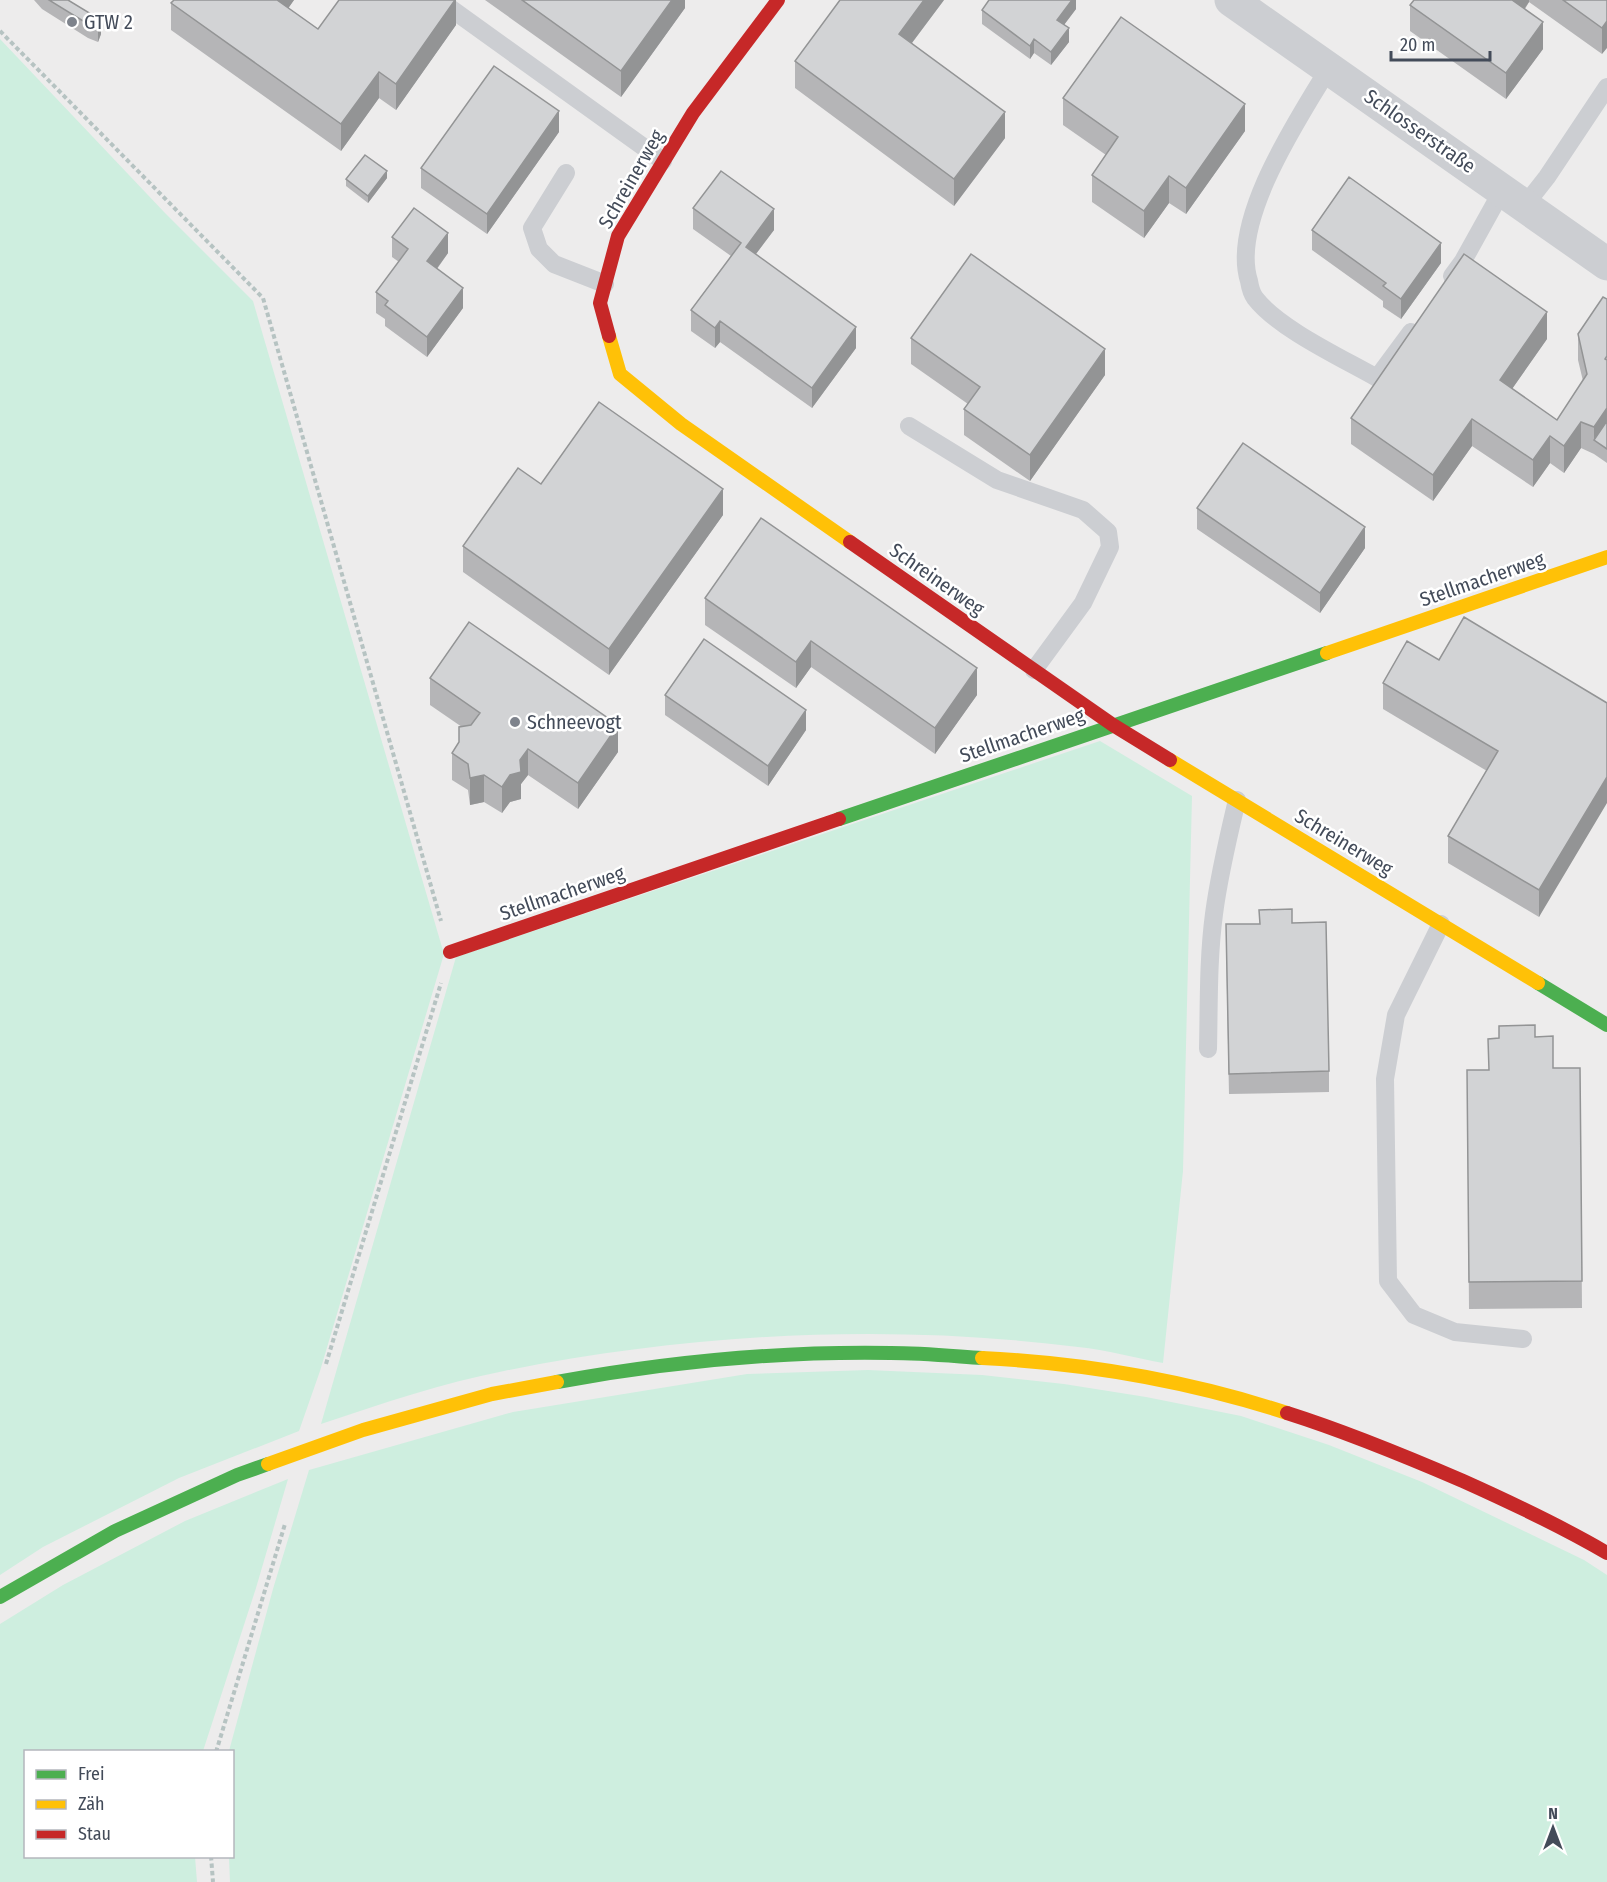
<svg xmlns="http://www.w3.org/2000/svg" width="1607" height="1882" viewBox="0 0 1607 1882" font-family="'Fira Sans Condensed',sans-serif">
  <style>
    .green { fill: #ceeedf }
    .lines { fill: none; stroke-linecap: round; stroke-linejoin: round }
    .path { stroke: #b6c3c2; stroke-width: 4; stroke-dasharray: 4.5 3; stroke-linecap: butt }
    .lane { stroke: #ccced2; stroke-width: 18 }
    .street { stroke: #ccced2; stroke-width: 33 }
    .fast { stroke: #4caf50; stroke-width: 14 }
    .slow { stroke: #ffc107; stroke-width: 14 }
    .jam { stroke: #c62828; stroke-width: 14 }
    .wall { fill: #b5b5b7 }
    .shaded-wall { fill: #939495 }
    .building { fill: #d2d3d5; stroke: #939495; stroke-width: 1.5 }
    .poi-dot { fill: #7e838c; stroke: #fff; stroke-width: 2 }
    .labels { text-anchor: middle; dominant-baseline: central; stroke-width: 5; stroke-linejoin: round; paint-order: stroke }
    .poi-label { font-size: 20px; fill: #434b59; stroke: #fff; text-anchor: start }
    .street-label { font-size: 20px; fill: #434b59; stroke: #fff }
  </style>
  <rect width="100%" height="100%" fill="#edecec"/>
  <!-- green -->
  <path class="green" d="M0,39l165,174 88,88 191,653 -124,417 -21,60 -120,47 -136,69 -43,28z
    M1100,741l92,55 -9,375 -20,192c-28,-5 -56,-13 -85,-16 -190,-24 -386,-14 -574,24 -62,12 -123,33 -183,53l135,-467z
    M868,1370l114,5 82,9 82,13 95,19 88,29 93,37 162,78 23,15v307h-1377l-1,-25 3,-1v-104l-3,-1 44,-162 36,-119 204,-58 234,-38z
    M288,1479l-32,109 -53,163 -177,1v104l169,1 2,25h-197v-258l63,-39 122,-64z"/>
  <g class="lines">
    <!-- path -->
    <path class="path" d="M0,31l263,267 178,623
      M326,1364l115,-381
      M216,1752l69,-228
      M211,1856l2,26"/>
    <!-- lane -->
    <path class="lane" d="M439,0l224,161
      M1329,68c-31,51 -99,153 -80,213 1,6 3,13 6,17 24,31 87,60 122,80l34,-46
      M566,173l-34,55 7,21 15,15 51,20
      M1525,205l22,-28 60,-90
      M1452,276l11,-15 40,-72
      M909,426l88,54 86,30 25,22 2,15 -27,56 -49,67
      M1441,924l-45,91 -11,64 3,202 26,34 41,17 68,7
      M1208,1049c1,-45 0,-90 6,-135 5,-39 14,-76 23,-114"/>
    <!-- street -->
    <path class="street" d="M1231,0l376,264"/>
    <!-- fast -->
    <path class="fast" d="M839,819l488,-166
      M1538,983l69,42
      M557,1382c110,-20 222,-31 334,-29 30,0 61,3 91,5
      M0,1597l115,-66 122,-56 31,-11"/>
    <!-- slow -->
    <path class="slow" d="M609,336l11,38 61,50 169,118
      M1327,653l280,-96
      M1170,760l368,223
      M982,1358c103,5 207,23 305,55
      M268,1464l95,-34 129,-36 65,-12"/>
    <!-- jam -->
    <path class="jam" d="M609,336l-9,-33 18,-67 75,-123 85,-113
      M850,542l263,183 57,35
      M450,952l389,-133
      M1287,1413c60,19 118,43 176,68 49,22 98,45 144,72"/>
  </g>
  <!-- wall -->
  <path class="wall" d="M34,0h34l33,20v14l-3,8 -10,-4 -46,-29z
    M174,0h120l-6,8 30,21 138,-29v25l-60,85 -17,-12 -38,53 -170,-121v-27z
    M485,0h200v8l-64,89z
    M944,0l-32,43 93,95 -51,68 -159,-118v-27z
    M1076,0v9l-12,16 5,17 -18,23 -17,-12 -4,6 -48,-35v-14z
    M1414,0h193l-5,54 -73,-52 -4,7 18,40 -37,50 -96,-68v-26z
    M1063,98l182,33 -59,83 -17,-11 -25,35 -52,-36v-27l14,-20 -43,-30z
    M559,132l-72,102 -66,-46v-20z
    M387,178l-19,25 -22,-17v-7z
    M693,208l81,22 -18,24 100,94 -44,60 -92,-66 -5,6 -24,-17v-21l40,-54 -38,-27z
    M1312,230l129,33 -40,56 -18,-12v-6l-71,-51z
    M392,237l56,16 -11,16 26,39 -36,49 -42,-31v-7l-9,-6v-21l23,-30 -7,-5z
    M1607,299v164l-13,-9 -13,-6 -17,25 -14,-10 -17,24 -61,-41 -39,55 -82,-57v-26l196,-79 -35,50 45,31 26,-39 -5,-21v-26z
    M911,338l194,37 -75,106 -66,-46v-26l4,-5 -57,-40z
    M541,484l182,31 -114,160 -146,-103v-26z
    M1197,508l168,40 -45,65 -123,-84z
    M705,598l272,97 -42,59 -124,-87 -15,21 -91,-63z
    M1439,660l168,43 -68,214 -91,-54v-27l39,-65 -104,-62v-26z
    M430,678l188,74 -40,57 -50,-34 -7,9v15l-11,3 -8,11 -18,-11 -14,3 -2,-15 -16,-10v-27l7,-11 3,-15 -32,-22z
    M665,695l141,35 -38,56 -103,-71z
    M1292,923l37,148v21l-100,2 -3,-149z
    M1535,1037l18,31h27l2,240 -113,1 -2,-239h21z"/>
  <!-- shaded-wall -->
  <path class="shaded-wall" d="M276,0h18l-18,26z
    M455,0h1v25l-60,85v-26z
    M672,0h13v8l-64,89v-26z
    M924,0h20l-45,60v-26z
    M1072,0h4v9l-19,25v-14z
    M1512,0h17v2l-17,25z
    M101,20v14l-3,8v-14z
    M1607,21v27l-5,6v-26z
    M1543,22v27l-37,50v-26z
    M1069,28v14l-18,23v-13z
    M1034,39v14l-4,6v-13z
    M379,72v26l-38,53v-27z
    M1245,104v27l-59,83v-26z
    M559,111v21l-72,102v-20z
    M1005,112v26l-51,68v-27z
    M387,171v7l-19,25v-7z
    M1169,176v27l-25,35v-27z
    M774,209v21l-28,37v-20z
    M448,233v20l-21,29v-21z
    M1441,243v20l-40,56v-20z
    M463,288v20l-36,49v-20z
    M1547,312v27l-47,67v-26z
    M720,321v21l-5,6v-20z
    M856,327v21l-44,60v-20z
    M1105,349v26l-75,106v-26z
    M1607,408v27l-13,5v-13z
    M1472,419v27l-39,55v-26z
    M1581,422v26l-17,25v-27z
    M1550,436v27l-17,24v-27z
    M723,489v26l-114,160v-26z
    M1365,527v21l-45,65v-20z
    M811,641v26l-15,21v-26z
    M977,668v27l-42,59v-26z
    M806,710v20l-38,56v-20z
    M618,725v27l-40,57v-26z
    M528,749v26l-7,9v15l-11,3 -8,11v-26z
    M484,775v27l-14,3v-27z
    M1607,777v26l-68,114v-27z"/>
  <!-- building -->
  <path class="building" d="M49,0h19l33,20 -3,8 -10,-4z
    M174,0h103l41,29 21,-29h116l-59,84 -17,-12 -38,52 -170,-121z
    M522,0h150l-51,71z
    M840,0h84l-25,34 106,78 -51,67 -159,-118z
    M989,0h83l-15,20 12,8 -18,24 -17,-13 -4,7 -48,-36z
    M1414,0h98l31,22 -37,51 -96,-68z
    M1563,0h44v21l-5,7z
    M1121,17l124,87 -59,84 -17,-12 -25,35 -52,-36 26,-38 -55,-39z
    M494,66l65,45 -72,103 -66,-46z
    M365,155l22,16 -19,25 -22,-17z
    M721,171l53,38 -28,38 110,80 -44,61 -92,-67 -5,7 -24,-18 50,-67 -48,-35z
    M1349,177l92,66 -40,56 -18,-13 3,-3 -74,-53z
    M414,208l34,25 -21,28 36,27 -36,49 -42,-32 3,-4 -12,-9 32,-43 -16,-12z
    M971,254l134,95 -75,106 -66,-46 16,-22 -69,-49z
    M1464,254l83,58 -47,68 57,40 30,-46 -9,-40 25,-37 4,2v57l-2,3 2,1v48l-13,19 -13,-5 -17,24 -14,-10 -17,24 -61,-41 -39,56 -82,-57z
    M599,402l124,87 -114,160 -146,-103 55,-78 23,16z
    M1607,421v28l-13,-9z
    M1243,443l122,84 -45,66 -123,-85z
    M761,518l216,150 -42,60 -124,-87 -15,21 -91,-64z
    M1464,617l143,86v74l-68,113 -91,-54 50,-85 -115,-68 24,-42 32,19z
    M469,622l149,103 -40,58 -50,-34 -8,11 1,12 -11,3 -8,12 -18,-12 -14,3 -2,-14 -16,-11 7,-11v-15l12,-2 9,-12 -50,-35z
    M704,639l102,71 -38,56 -103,-71z
    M1292,909v14l34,-1 3,149 -100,3 -3,-150h34l-1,-14z
    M1535,1025v12l18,-1v32h27l2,213 -113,1 -2,-212h22l-1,-31 11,-1v-12z"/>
  <!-- markers -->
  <g class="poi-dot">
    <circle cx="72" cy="22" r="6"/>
    <circle cx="515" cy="722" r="6"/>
  </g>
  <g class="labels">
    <!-- poi labels -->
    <g class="poi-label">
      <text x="84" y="22">GTW 2</text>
      <text x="527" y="722">Schneevogt</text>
    </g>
    <!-- street labels -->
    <g class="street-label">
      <text transform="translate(1420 131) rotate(35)">Schlosserstraße</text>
      <text transform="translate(631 179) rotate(-60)">Schreinerweg</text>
      <text transform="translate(937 579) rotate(35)">Schreinerweg</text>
      <text transform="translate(1482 579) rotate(-19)">Stellmacherweg</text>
      <text transform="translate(1022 735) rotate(-19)">Stellmacherweg</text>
      <text transform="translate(1344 842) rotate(31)">Schreinerweg</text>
      <text transform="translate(562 893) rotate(-19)">Stellmacherweg</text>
    </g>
  </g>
  <!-- legend -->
  <rect x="24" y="1750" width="210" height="108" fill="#ffffff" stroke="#b4b7bd" stroke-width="1.5"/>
  <rect x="36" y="1770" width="30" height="9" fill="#4caf50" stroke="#b4b7bd" stroke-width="1.5"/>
  <text x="78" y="1780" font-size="18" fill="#434b59">Frei</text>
  <rect x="36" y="1800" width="30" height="9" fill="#ffc107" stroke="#b4b7bd" stroke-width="1.5"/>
  <text x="78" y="1810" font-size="18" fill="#434b59">Zäh</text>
  <rect x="36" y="1830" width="30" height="9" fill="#c62828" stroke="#b4b7bd" stroke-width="1.5"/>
  <text x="78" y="1840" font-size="18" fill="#434b59">Stau</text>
  <!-- north arrow -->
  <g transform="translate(1553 1828)" stroke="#ffffff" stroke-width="4.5" paint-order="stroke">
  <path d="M0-4.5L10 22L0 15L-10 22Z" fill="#434b59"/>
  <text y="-9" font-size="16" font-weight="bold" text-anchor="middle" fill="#434b59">N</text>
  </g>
  <!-- scale -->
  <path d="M1391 51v9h99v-9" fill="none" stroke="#434b59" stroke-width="3"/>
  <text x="1400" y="51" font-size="18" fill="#434b59" stroke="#ffffff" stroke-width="4.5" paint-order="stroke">20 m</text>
</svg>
